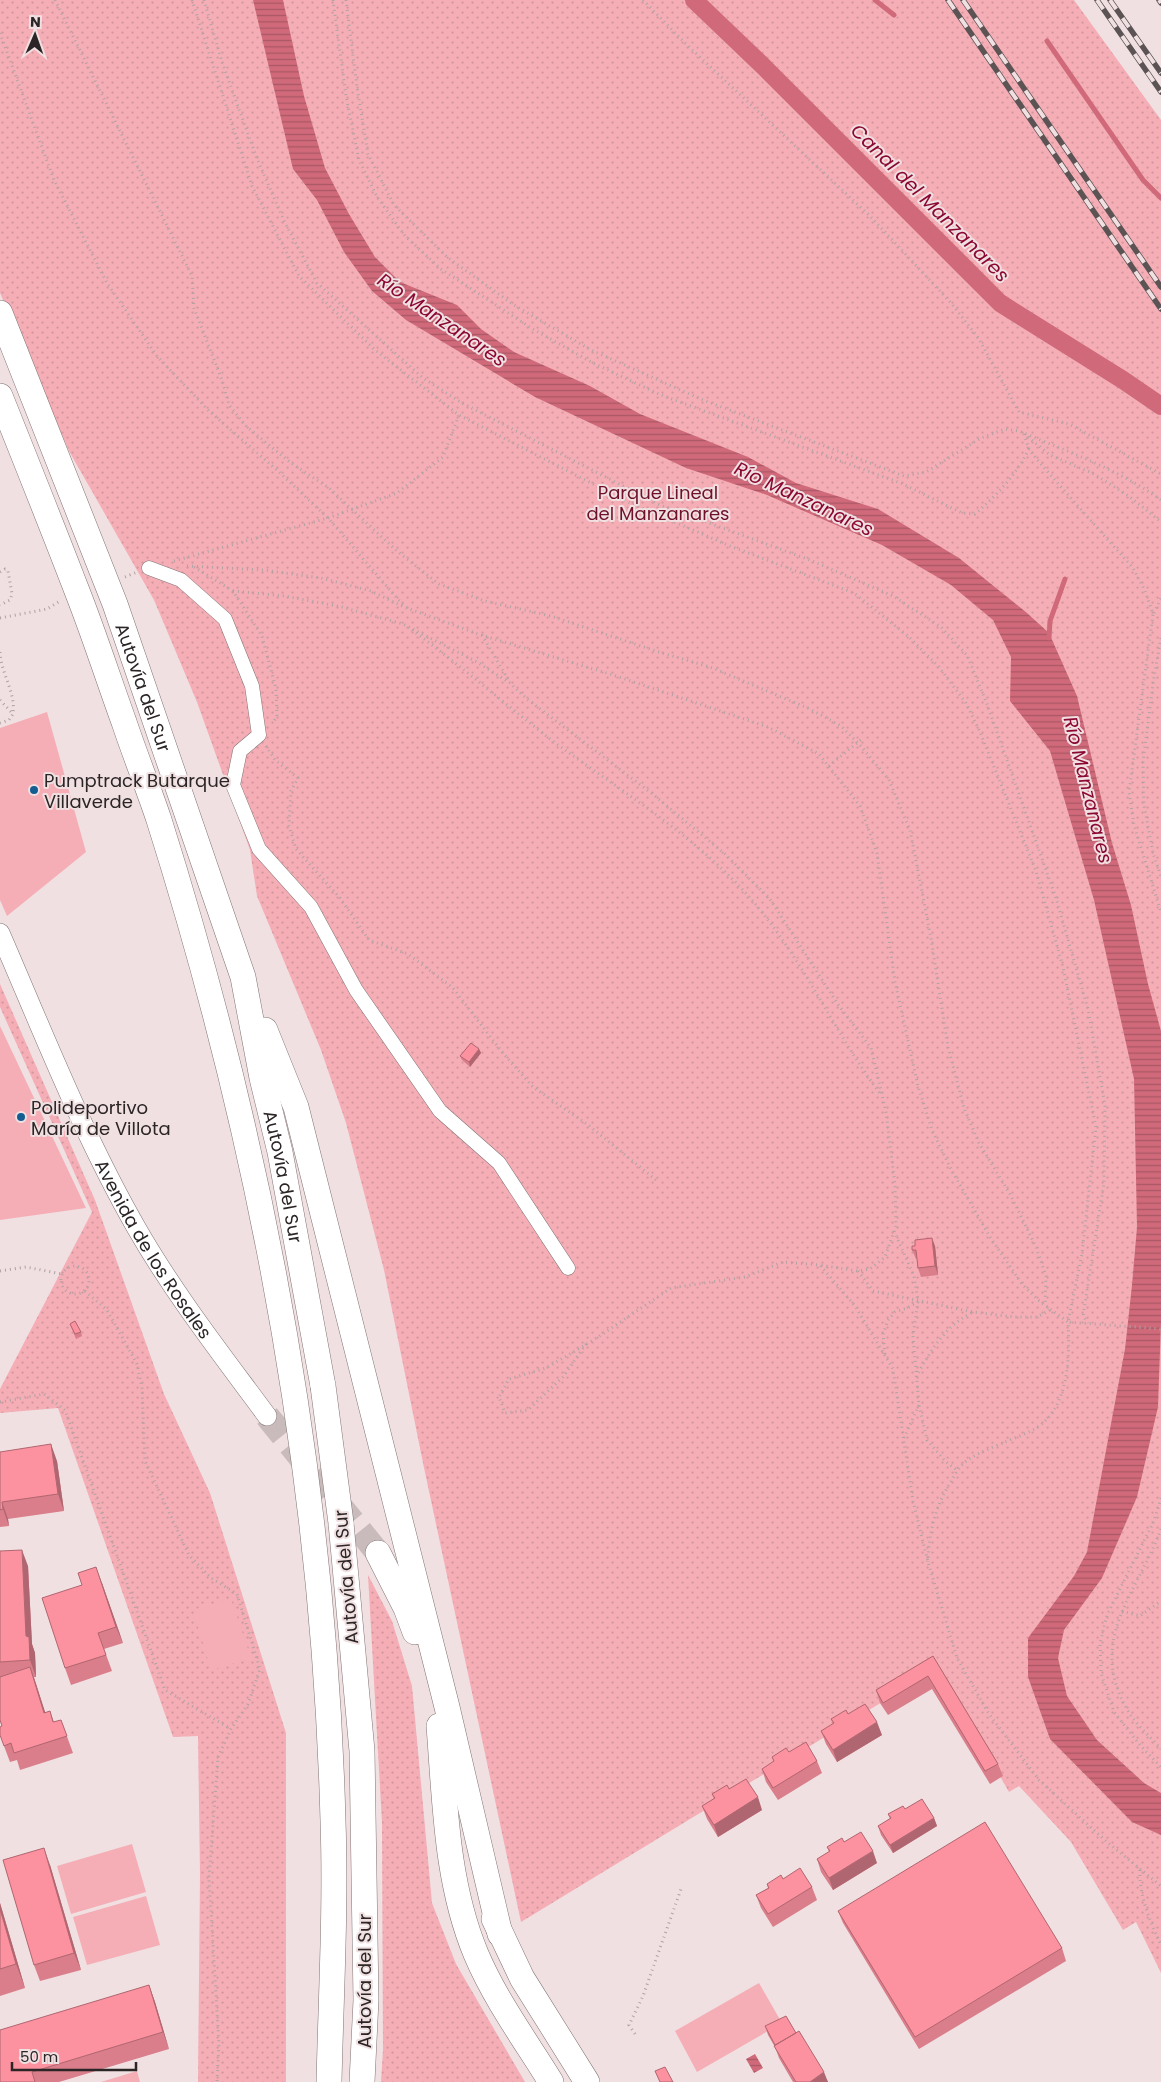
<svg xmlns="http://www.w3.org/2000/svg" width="1161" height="2082" viewBox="0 0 1161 2082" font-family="Poppins,sans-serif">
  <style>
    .green { fill: url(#green-dots) }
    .pitch { fill: #f5aeb6 }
    .water { fill: url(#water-rules) }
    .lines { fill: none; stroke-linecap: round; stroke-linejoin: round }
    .stream { stroke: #d06a7a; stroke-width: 5 }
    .canal { stroke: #d06a7a; stroke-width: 18 }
    .highway-tunnel { stroke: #c9bbbc; stroke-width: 25; stroke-dasharray: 25 12; stroke-linecap: butt }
    .street-casing { stroke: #817374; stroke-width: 15 }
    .secondary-casing { stroke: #817374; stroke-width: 20 }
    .highway-casing { stroke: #817374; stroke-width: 26 }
    .path { stroke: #afa2a3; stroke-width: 3; stroke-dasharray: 1 4; stroke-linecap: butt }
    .street { stroke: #fff; stroke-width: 14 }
    .secondary { stroke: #fff; stroke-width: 19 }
    .highway { stroke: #fff; stroke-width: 25 }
    .rail-casing { stroke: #5b5354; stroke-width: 5.5 }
    .rail { stroke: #f0e0e1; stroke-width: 4; stroke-dasharray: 11; stroke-linecap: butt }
    .highway-bridge-casing { stroke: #817374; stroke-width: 26; stroke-linecap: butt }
    .highway-bridge { stroke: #fff; stroke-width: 25 }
    .wall { fill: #d97e8a }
    .shaded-wall { fill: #b06670 }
    .building { fill: #fc92a0; stroke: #b06670 }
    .poi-dot { fill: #135d91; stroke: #f0e0e1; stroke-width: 2 }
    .labels { text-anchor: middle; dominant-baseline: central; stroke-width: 4; stroke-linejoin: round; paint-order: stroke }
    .park-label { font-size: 18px; fill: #6f112a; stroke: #f0e0e1 }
    .street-label { font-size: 18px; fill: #2b2526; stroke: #f0e0e1 }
    .poi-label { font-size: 18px; fill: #2b2526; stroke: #f0e0e1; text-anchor: start }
    .water-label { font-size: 19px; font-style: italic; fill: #8b0833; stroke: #f0e0e1 }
  </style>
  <defs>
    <pattern id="green-dots" width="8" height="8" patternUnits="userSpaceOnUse" patternTransform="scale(1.25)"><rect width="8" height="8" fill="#f5aeb6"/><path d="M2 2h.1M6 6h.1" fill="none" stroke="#d2969c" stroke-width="1.8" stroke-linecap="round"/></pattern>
    <pattern id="water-rules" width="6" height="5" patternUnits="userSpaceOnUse" patternTransform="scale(1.25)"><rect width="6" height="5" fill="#d06a7a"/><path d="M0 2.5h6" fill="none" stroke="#a95764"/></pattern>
  </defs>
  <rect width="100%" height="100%" fill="#f0e0e1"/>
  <!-- green -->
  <path class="green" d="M0,0h1074l87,120v1853l-25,-51 -13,8 -52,-88 -52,-56 -10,6 -71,-124 -417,254 -98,-459 -39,-193 -38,-147 -25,-73 -64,-154 -7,-46 -53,-148 -43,-102 -85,-149 -69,-158z
    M0,984l95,216 69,194 46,99 76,240v349h-88l2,-208 -2,-138 -25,1 -115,-329 -58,5v-24l92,-177 -92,-205z
    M368,1575l24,46 20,65 20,217 24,61 69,118h-144l2,-32 -1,-227z"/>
  <!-- pitch -->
  <path class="pitch" d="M47,712l39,140 -79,64 -7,-16v-172z
    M0,1026l86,182 -86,12z
    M231,1599l20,59 -40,12 -18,-60z
    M132,1844l14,48 -75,22 -14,-48z
    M146,1896l14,49 -73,20 -14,-48z
    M759,1983l23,40 -85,49 -22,-41z
    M137,2071l3,11h-39z"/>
  <!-- water -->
  <path class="water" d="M253,0h30l21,96 21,72 24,46 26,43 25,25 57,23 24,24 33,23 76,34 50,28 108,43 48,26 82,26 81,49 68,55 22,20 28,63 35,147 19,62 17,79 13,47v291l-3,85 -21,90 -35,81 -38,52 -6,28 9,38 30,44 47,43 17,10v42l-29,-13 -82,-83 -22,-62v-39l46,-62 13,-24 38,-203 7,-64 5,-58 -3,-148 -40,-179 -44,-149 -40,-50 1,-44 -18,-37 -42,-35 -69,-40 -115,-50 -81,-27 -151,-71 -129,-77 -34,-29 -28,-39 -27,-52 -24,-31z
    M755,2054l8,14 -9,5 -8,-14z"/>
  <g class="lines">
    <!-- stream -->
    <path class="stream" d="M875,0l19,15
      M1047,41l96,139 18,18
      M1049,638l1,-17 15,-42"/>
    <!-- canal -->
    <path class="canal" d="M694,0l69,66 237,237 123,77 38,26"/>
    <!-- highway-tunnel -->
    <path class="highway-tunnel" d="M267,1416l111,137"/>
    <!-- street casing -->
    <g class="street-casing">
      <path id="street" d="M149,568l32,12 44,39 27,67 7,49 -19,16 -7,34 26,64 52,58 45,83 84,121 59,52 69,105"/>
    </g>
    <!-- secondary casing -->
    <g class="secondary-casing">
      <g id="secondary">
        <path id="s1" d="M0,933c43,99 83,202 137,296 38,66 85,126 130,187"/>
      </g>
    </g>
    <!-- highway casing -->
    <g class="highway-casing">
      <g id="highway">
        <path id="s2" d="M0,313l115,291 128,373 19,101 18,74 43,234"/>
        <path d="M0,396c26,65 52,130 77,195 17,43 31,87 47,131 11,33 24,65 35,98 102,323 165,662 174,1001 3,87 -2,174 -4,261"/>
        <path d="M265,1030l31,77 151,600 53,227"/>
        <path d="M341,1523l21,228 4,249 -4,82"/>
        <path d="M378,1553l28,55 9,24"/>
        <path d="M439,1726c6,76 7,156 37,228 19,45 49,86 75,128"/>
        <path d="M494,1919l28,59 65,104"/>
      </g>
    </g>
    <!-- path -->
    <path class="path" d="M55,0l137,276 2,32 28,72 7,25 18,22 44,36 38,25 69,64 41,32 46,17 66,15 108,36 51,15 100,42 31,17 19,19 29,35 21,50 21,108 17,109 16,61 15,35 31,51 26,53 10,29 -1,29
      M192,0l60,186 47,90 76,74 84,65 169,87 102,44 124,47 54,43 31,31 27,36 14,29 56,139 27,96 33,160 -14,127 -14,68 93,7
      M204,0l18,62 34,94 29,67 32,60 106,95 39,25 198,102 150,55 83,36 48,31 26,28 20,49 69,194 32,111 17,96 -1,78 -21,133 5,7
      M333,0l13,96 13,64 18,37 28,39 36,33 90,59 62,35 68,32 242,89 59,29 13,1c22,-19 41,-39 54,-65l10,13 94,106 12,23 8,23 -24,178 5,33 27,87
      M346,0l11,87 11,67 26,51 53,52 67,48 77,45 112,50 201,76 22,-4 55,-34 24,-9 14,2c49,21 99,38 142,69
      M643,0l43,44 184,172 82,88 27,35 40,73 50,12 92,50
      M0,33l54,147 53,103 50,73 51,54 70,61 50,47 75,87
      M1024,434l5,15
      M1028,437l22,18 44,19 36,23 31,25
      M174,561l154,-43 69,-25 46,-36 16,-42
      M187,566l76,4 58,8 50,13 33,16 77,28 129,39 158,53 51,27 41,52 17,47 18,129 23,104 14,44 20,41 38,66 32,47 16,16 30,22c2,32 1,77 -24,100 -10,10 -29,15 -41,21 -12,5 -31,12 -40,21 -5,4 -8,11 -11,16 -17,26 -23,52 -24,82
      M194,567l39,24 29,45 14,53 1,27 -4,7
      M0,572l5,-3 3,2 4,23 -2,6 -10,5
      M125,577l12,-5
      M233,591l52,5 57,11 61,17 74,38 33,21 17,16 128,97 70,58 45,45 67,104 34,45 15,64 9,73 1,41 -11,31 -15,12 -12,2 -38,-6
      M1154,613l7,-15
      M0,618l47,-9 13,-8
      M412,630c48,35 94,75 142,112 71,52 152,100 207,169 46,57 76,125 120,184
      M482,635l27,46
      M1161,638l-7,39 -11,85 1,43 9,48 8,23
      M0,652c1,22 16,40 13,62
      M0,700l13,14 -4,6 -9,3
      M266,746l9,14 23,18 -7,13 -2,35 7,23 44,49 29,42 39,14 45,34 49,64 31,35 54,37 69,56
      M829,766l34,-28
      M894,1231l20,45 4,25 -5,35 6,69 8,35 18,21 13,10
      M61 1280a14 14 0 1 1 28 0a14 14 0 1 1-28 0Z
      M0,1271l26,-4 36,7
      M858,1271l15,20 100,21 41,5h23l15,-8
      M85,1291l22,19 30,54 5,23 3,74 44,94 22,23 26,16 23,75 -12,35 -17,25 -13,28 -9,121 10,167 -2,37
      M586,1344l-23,33 -35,33 -23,3 -6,-16 10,-18 37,-11 46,-27 79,-53 74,-11 38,-15 37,3 35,41 38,63 20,132 15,61 29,96 32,56 50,66 68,62 54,44
      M885,1354l-2,-20 5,-14 7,-8 12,-4 11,-6
      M916,1377c15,-27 29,-51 57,-65
      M0,1402l44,-8 21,16 100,280 66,39
      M904,1438l15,-33
      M1161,1498l-7,23 -47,94 -7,28 1,30 13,39 26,33 21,22
      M1161,1529c-24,65 -75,111 -33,182 8,14 23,26 33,38
      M1122,1611l18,5 21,-15
      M1140,1870c-1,26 10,51 21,75
      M635,2034l-6,-9 14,-29 38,-107"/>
    <!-- street -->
    <use href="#street" class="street"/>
    <!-- secondary -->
    <use href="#secondary" class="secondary"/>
    <!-- highway -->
    <use href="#highway" class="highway"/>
    <!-- rail casing -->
    <g class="rail-casing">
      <path id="rail" d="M948,0l213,309
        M963,0l198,287
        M1097,0l64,92
        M1110,0l51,73
        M1159,0l2,3"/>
    </g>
    <!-- rail -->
    <use href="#rail" class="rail"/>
    <!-- highway-bridge casing -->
    <g class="highway-bridge-casing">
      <path id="highway-bridge" d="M323,1386l18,137"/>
    </g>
    <!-- highway-bridge -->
    <use href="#highway-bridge" class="highway-bridge"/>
  </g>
  <!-- wall -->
  <path class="wall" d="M479,1049l2,4 -11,14 -8,-7 -2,-4z
    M935,1246l3,29 -17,2 -3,-9 -1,-9h-1l-4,-9z
    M70,1324l11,8 1,4 -6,3z
    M0,1452l57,9 7,50 -56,8 1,7 -9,1z
    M0,1551l28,15 4,78 3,9 1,24h-2l11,36 5,-2 4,11 7,-2 12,33 -53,17 -3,-10 -7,2 -6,-16 -2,-20 -2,-6z
    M102,1583l21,60 -19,6 8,22 -41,14 -6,-17z
    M933,1656l65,108 5,12 -13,8 -58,-95 -44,26 -8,-12 -4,-13z
    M848,1714l34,21 -45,27 -11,-18 -5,-13 12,-7 -2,-5z
    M789,1752l28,9 5,12 -44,27 -12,-18 -4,-13 12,-7 -2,-5z
    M729,1789l33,21 -44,27 -11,-18 -5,-13 12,-7 -2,-5z
    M905,1809l29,9 3,8 -44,27 -12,-18 -3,-9 12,-7 -2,-5z
    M827,1847l50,16 -44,27 -12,-18 -4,-13 12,-7z
    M50,1865l31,105 -41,11 -6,-16z
    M783,1879l29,8 5,13 -44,27 -12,-19 -5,-13 12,-7 -1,-4z
    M0,1903l25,85 -25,8z
    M838,1911l224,37 4,13 -147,88 -76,-126z
    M149,1985l6,17 14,47 -110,33h-59z
    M765,2026l31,7 32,49h-35l-14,-24 -4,-11 -7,-12z"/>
  <!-- shaded-wall -->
  <path class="shaded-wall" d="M479,1049l2,4 -11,14 -1,-5z
    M932,1238l3,8 3,29 -3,-9z
    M51,1444l6,17 7,50 -6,-17z
    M2,1502l6,17 1,7 -6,-17z
    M22,1550l6,16 4,78 3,9 1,24 -6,-17 -4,-24z
    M96,1567l6,16 21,60 -7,-16z
    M30,1667l6,17 15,46 -7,-17z
    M877,1722l5,13 -45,27 -4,-12z
    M758,1797l4,13 -44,27 -4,-12z
    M934,1818l3,8 -44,27 -3,-8z
    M44,1848l6,17 31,105 -7,-17z
    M873,1851l4,12 -44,27 -4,-12z
    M0,1903l25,85 -9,-24 -16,-55z
    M149,1985l6,17 14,47 -6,-17z
    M824,2072l4,10h-18z"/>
  <!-- building -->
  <path class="building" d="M471,1043l8,6 -10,13 -9,-6z
    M932,1238l3,28 -17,2 -2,-18h-4v-4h3v-6z
    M75,1321l6,11 -6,2 -5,-10z
    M51,1444l7,50 -56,8 1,7 -3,1v-58z
    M22,1550l4,86 3,1 1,23 -30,2v-111z
    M96,1567l20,60 -18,6 8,22 -41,13 -23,-70 40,-13 -4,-12z
    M933,1656l65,108 -13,7 -57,-95 -45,27 -7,-13z
    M30,1667l14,46 6,-2 3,11 8,-2 6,16 -53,17 -3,-10 -7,3 -4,-11v-8l2,-1 -2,-6v-43z
    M865,1704l12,18 -44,28 -12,-19 13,-8 -3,-4 15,-9 2,4z
    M806,1742l11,19 -44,27 -11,-19 12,-8 -2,-4 14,-9 3,4z
    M746,1779l12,18 -44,28 -12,-19 13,-8 -3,-4 15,-9 2,4z
    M922,1799l12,19 -44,27 -12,-19 13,-8 -3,-4 15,-8 2,3z
    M985,1822l77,126 -147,89 -77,-126z
    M861,1832l12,19 -44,27 -12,-19 13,-8 -3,-4 15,-9 2,4z
    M44,1848l30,105 -40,12 -31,-105z
    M800,1868l12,19 -44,27 -12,-19 13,-7 -2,-4 14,-9 2,4z
    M0,1909l16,55 -16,5z
    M149,1985l14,47 -131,40 3,10h-35v-52z
    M786,2016l10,17 -21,12 -10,-19z
    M799,2031l25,41 -14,10h-14l-22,-36z
    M665,2067l8,15h-13l-5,-11z"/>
  <!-- markers -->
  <g class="poi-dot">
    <circle cx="34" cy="790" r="5"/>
    <circle cx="21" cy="1117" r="5"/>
  </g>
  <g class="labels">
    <!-- park labels -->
    <g class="park-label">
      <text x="658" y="492">Parque Lineal<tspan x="658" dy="21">del Manzanares</tspan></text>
    </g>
    <!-- street labels -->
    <g class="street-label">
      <text stroke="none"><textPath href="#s2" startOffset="401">Autovía del Sur</textPath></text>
      <text stroke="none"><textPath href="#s2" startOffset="911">Autovía del Sur</textPath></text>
      <text stroke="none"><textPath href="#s1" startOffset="352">Avenida de los Rosales</textPath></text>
      <text transform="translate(346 1577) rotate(-95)">Autovía del Sur</text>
      <text transform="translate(364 1981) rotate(-90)">Autovía del Sur</text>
    </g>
    <!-- poi labels -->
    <g class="poi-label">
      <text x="44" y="780">Pumptrack Butarque<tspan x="44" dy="21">Villaverde</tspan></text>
      <text x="31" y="1107">Polideportivo<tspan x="31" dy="21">María de Villota</tspan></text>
    </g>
    <!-- water labels -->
    <g class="water-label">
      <text transform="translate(930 203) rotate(45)">Canal del Manzanares</text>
      <text transform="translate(442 320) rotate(34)">Río Manzanares</text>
      <text transform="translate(804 499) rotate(25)">Río Manzanares</text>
      <text transform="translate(1088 790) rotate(76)">Río Manzanares</text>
    </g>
  </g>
  <!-- north arrow -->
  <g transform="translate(35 35) rotate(2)" stroke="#f0e0e1" stroke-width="4" paint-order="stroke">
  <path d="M0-4L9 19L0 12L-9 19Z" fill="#2b2526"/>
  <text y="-8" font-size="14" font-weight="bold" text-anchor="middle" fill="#2b2526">N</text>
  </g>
  <!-- scale -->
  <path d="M12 2062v8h124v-8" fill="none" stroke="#2b2526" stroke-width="2.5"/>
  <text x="20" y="2062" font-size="15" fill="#2b2526" stroke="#f0e0e1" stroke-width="4" paint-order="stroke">50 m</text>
</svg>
